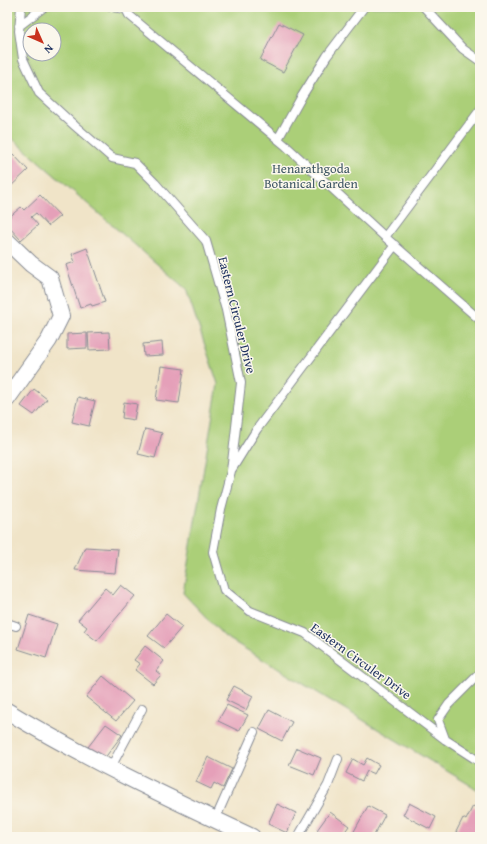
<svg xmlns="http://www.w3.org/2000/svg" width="487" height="844" viewBox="0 0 487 844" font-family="'Gentium Book Plus',serif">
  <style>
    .green { fill: #abcf78; stroke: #637f6b; fill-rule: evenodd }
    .building { fill: #e5a0b9 }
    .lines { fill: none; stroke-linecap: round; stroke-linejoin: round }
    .service-casing { stroke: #868a93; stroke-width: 10 }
    .minor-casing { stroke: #868a93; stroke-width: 18 }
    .service { stroke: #fff; stroke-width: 8 }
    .minor { stroke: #fff; stroke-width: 16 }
    .labels { text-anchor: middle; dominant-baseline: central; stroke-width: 3; stroke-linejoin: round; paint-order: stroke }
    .park-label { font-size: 13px; fill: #3f5764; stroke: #fbf7ec }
    .street-label { font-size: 13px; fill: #1b2f5e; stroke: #fbf7ec }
  </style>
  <rect width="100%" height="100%" fill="#fbf7ec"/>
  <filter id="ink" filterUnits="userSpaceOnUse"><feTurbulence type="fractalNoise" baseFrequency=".025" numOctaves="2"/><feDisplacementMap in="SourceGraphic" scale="8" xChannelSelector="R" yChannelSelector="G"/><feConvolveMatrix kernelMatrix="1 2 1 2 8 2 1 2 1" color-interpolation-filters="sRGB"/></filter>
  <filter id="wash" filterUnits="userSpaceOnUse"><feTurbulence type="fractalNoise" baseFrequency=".012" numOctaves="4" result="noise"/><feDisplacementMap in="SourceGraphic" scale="16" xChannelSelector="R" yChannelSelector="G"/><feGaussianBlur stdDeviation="0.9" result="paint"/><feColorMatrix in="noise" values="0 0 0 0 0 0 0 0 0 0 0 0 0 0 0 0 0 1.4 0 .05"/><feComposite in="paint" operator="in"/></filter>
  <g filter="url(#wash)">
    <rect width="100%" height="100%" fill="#f0e4c8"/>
    <!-- green -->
    <path class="green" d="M7,7h473v784l-256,-155 -41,-43 35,-209 -32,-95 -179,-155zM30,30h24v24h-24z"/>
    <g id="blocks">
      <!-- building -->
      <path class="building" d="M279,23l24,12 -20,37 -23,-12z
        M13,154l15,16 -21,20v-31z
        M40,195l20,21 -12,10 -12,-13 -5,4 7,8 -17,15 -14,-15v-6l14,-12 3,3z
        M87,248l18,54 -13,4 -1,-2 -11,4 -14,-43 9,-3 -3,-8z
        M109,332l1,17 -21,1 -1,-17z
        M87,333v15l-20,1v-15z
        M162,342l1,13 -19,1 -1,-12z
        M161,366l23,3 -5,34 -23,-3z
        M34,389l13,10 -13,16 -13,-9z
        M78,397l17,4 -6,25 -17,-4z
        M124,402l13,2 -3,16 -12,-2z
        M145,429l17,4 -7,25 -17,-4z
        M85,547l33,2 -3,24 -40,-3z
        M121,585l14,11 -38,45 -13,-10 3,-4 -9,-7 27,-32 8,7z
        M166,614l16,13 -18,21 -16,-12z
        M29,615l28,9 -11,34 -28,-9z
        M145,646l19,15 -8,10 5,4 -8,9 -18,-14 5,-6 -6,-4z
        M103,676l30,25 -17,20 -30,-24z
        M234,686l19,10 -7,14 -20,-10z
        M227,705l21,10 -9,16 -21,-10z
        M269,710l23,12 -10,19 -23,-12z
        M106,724l16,11 -18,24 -16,-12z
        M297,748l24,10 -7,17 -25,-10z
        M208,757l24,12 -9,19 -9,-5 -3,6 -15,-7z
        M367,758l12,7 -5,9 -7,-3 -5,10 -16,-8 7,-14 10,6z
        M409,803l27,14 -6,12 -27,-14z
        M277,804l19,9 -9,20 -19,-9z
        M368,806l17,9 -12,22h-17l-4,-2z
        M473,806l7,4v27h-14l-10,-5 7,-14 3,2z
        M330,812l19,14 -8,11h-15l-9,-7z"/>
    </g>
  </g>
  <g filter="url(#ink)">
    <use href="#blocks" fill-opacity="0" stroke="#868a93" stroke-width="1"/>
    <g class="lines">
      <!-- service casing -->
      <g class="service-casing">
        <path id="service" d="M21,7l-2,24 4,28 16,34 36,33 37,32 23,5 20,20 51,58 20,69 15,73 -10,88 -10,38 -8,43 11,38 26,21 55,22 141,107 34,22
          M112,7l14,2
          M125,7l4,8 157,131 99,91 95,83
          M424,7l39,42 17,12
          M19,26l25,-19
          M278,139l24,-43 25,-40 37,-49
          M385,237l95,-127
          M232,469l25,-40 138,-184
          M7,623l9,3
          M445,739l-7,-19 11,-16 31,-31
          M110,769l32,-60
          M215,820l39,-88
          M298,837l30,-52 10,-26"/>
      </g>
      <!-- minor casing -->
      <g class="minor-casing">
        <path id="minor" d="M7,241l24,23 19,14 11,38 -12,24 -42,59
          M7,711c79,48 162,87 245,126"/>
      </g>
      <!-- service -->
      <use href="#service" class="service"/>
      <!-- minor -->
      <use href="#minor" class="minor"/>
    </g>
  </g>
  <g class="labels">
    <!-- park labels -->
    <g class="park-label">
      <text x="311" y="168">Henarathgoda<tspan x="311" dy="15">Botanical Garden</tspan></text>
    </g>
    <!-- street labels -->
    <g class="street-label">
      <text transform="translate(237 315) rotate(76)">Eastern Circuler Drive</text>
      <text transform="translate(361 661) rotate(36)">Eastern Circuler Drive</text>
    </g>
  </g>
  <!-- margin -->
  <rect width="487" height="844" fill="none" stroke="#fbf7ec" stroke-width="24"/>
  <!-- north arrow -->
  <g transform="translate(42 42) rotate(135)"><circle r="19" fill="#fbf7ec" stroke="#a1a7b3"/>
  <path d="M0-3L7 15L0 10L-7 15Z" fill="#c8321e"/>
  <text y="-6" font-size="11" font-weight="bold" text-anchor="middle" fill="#1b2f5e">N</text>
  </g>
</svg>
